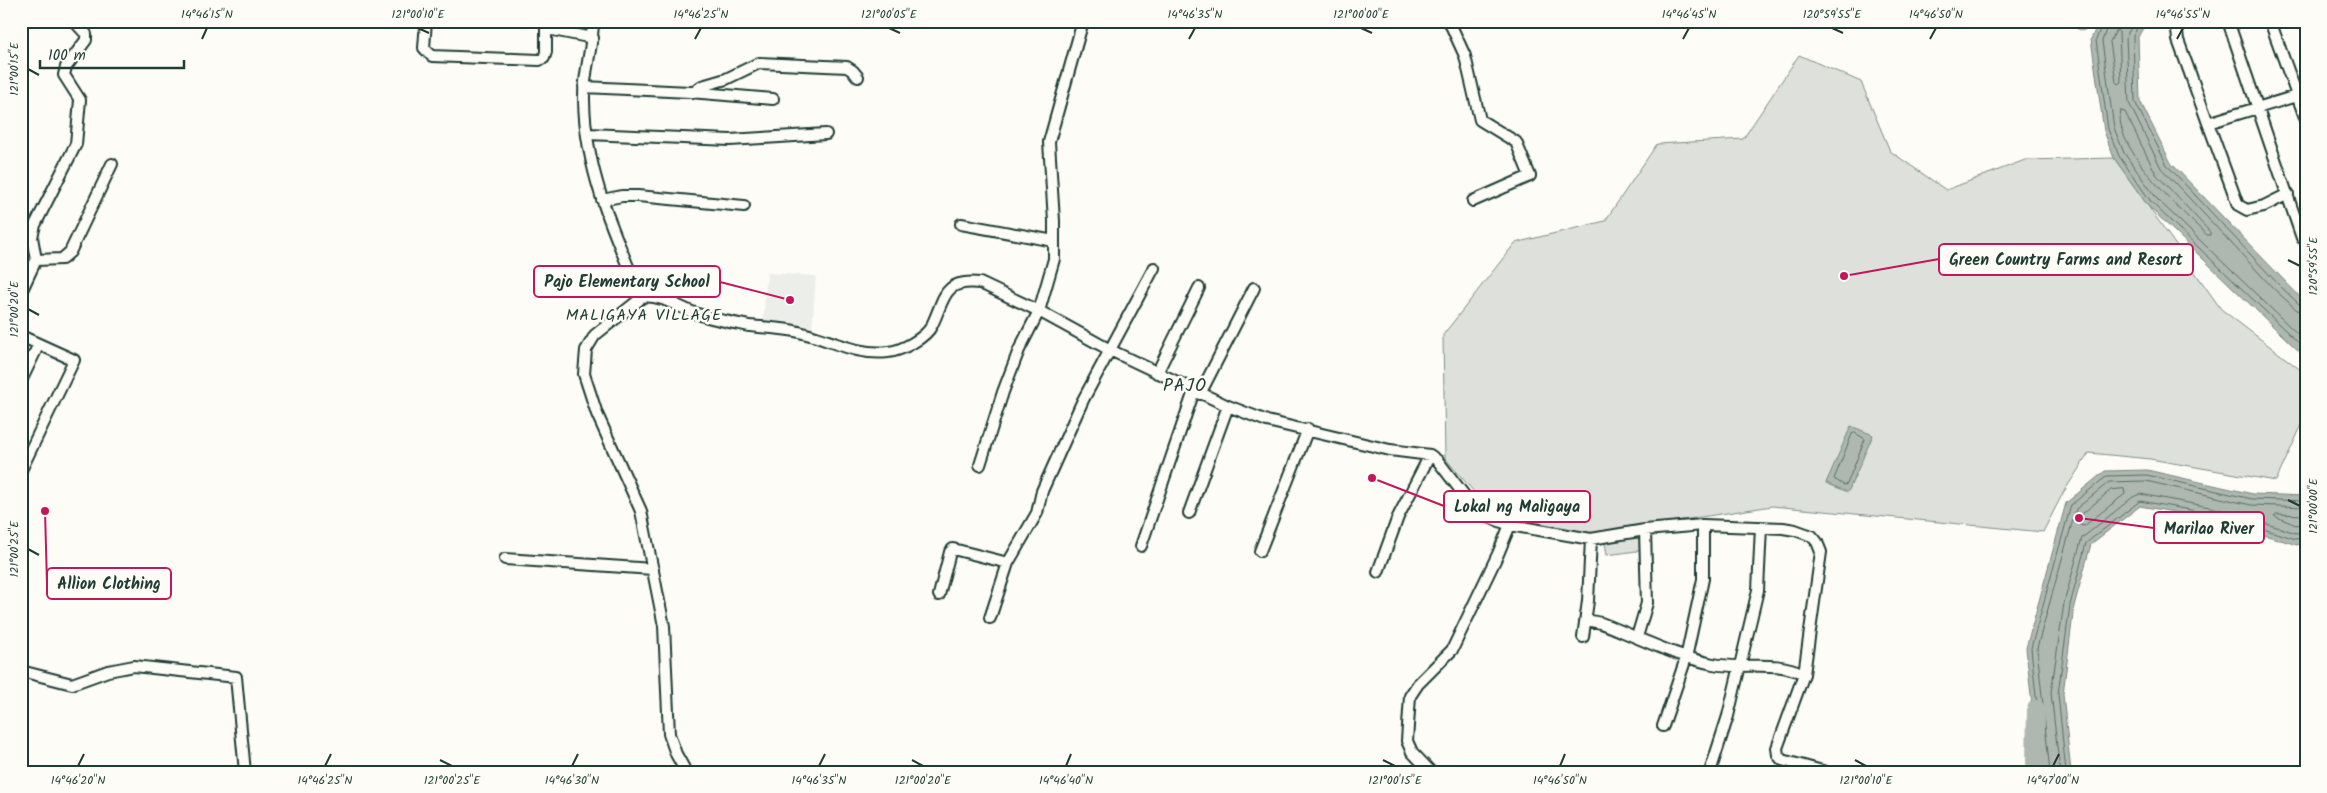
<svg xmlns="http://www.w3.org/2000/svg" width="2327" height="793" viewBox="0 0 2327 793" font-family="Kalam,sans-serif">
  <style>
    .built { fill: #eceee9 }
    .green { fill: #dde0db; stroke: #7e8e88 }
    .water { fill: #aeb8b1; stroke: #75877f }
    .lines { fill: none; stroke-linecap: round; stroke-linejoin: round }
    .shore { stroke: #586e66; stroke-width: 1 }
    .river { stroke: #aeb8b1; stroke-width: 18 }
    .minor-casing { stroke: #1f3d34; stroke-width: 14 }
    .minor { stroke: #fdfcf7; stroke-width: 10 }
    .ticks { fill: none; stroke: #1f3d34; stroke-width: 2 }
    .labels { text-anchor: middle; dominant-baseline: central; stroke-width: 5; stroke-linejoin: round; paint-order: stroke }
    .neighbourhood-label { font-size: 16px; letter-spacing: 1px; fill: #1f3d34; stroke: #fdfcf7 }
    .quarter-label { font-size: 18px; letter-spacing: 1px; fill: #1f3d34; stroke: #fdfcf7 }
    .leader { fill: none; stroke: #c2185b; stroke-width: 2 }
    .callout-dot { fill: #c2185b; stroke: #fdfcf7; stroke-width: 2 }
    .callout { fill: #fdfcf7; stroke: #c2185b; stroke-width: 2 }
    .callout-label { font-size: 16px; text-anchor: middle; font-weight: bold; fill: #1f3d34 }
    .neatline { fill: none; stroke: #1f3d34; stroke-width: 2 }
    .ticks-label { font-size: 12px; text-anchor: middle; fill: #1f3d34 }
  </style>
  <rect width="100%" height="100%" fill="#fdfcf7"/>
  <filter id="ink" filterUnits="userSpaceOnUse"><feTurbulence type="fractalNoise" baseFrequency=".02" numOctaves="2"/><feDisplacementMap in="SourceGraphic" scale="10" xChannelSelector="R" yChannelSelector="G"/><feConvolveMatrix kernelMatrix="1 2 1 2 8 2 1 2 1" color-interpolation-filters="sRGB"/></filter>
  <g filter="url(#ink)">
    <!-- built -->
    <path class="built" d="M767,273l49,3 -4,56 -49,-8z"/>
    <!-- green -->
    <path class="green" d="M2062,21h41l-21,10z
      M1799,55l62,27 29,69 56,39 79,-30 89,-2 107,151 85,65v42l-30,65 -126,-22 -61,-6 -26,40 -20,39 -271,-26 -180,28 -100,-21 -47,-55 -2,-123 72,-92 90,-22 52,-77 86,-5z
      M1641,531l3,19 -37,5 -3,-18z"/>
    <!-- water -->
    <path class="water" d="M2099,21h48l-9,16 2,64 31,62 135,140v55l-158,-152 -34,-48 -10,-27 -13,-92z
      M1851,426l22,9 -25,57 -22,-9z
      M2147,470l106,24 53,2v46l-9,3 -85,-26 -72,-13 -49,38 -17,62 -11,88 8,78h-32l-13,-124 40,-145 39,-32z"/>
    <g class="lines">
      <!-- shore -->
      <path class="shore" d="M2103,21l-7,19 12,89 11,27 33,47 154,147
        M2109,21l-7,20 12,87 10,25 33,46 149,143
        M2134,21l-8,16 3,66 32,65 113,121 23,21 9,3
        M2141,21l-8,15 2,66 32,63 112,120 21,20 6,1
        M2117,30l2,2 2,50 -3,2 -2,-2 -6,-40z
        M2121,111l4,1 31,62 54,58v3h-3c-24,-22 -96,-89 -86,-124z
        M1855,433l10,6 -18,45 -3,1 -10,-6 18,-45z
        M2124,489l1,5 -41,32 -4,-1 3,-12 28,-23z
        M2306,515l-30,-1 -2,2 22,9 10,-2
        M2044,772l-13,-124 40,-143 36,-29 40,-1 105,24 54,2
        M2050,772l-13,-124 39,-139 33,-27 37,-1 105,24 55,2
        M2060,772l-9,-79 13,-90 18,-65 51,-41 7,-3 75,14 81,25 10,-2
        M2066,772l-8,-78 12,-89 16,-62 54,-42 73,13 83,25 10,-2"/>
      <!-- river -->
      <path class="river" d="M2036,709l-1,54 5,9"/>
      <!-- minor casing -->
      <g class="minor-casing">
        <path id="minor" d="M426,21l-2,27 8,8 107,4 5,-2 2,-6v-21
          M546,21v10l7,-1 40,8
          M593,21c0,27 -10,53 -9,79 1,70 30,134 57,197
          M1449,21l16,35 15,64 36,22 14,34 -57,25
          M2176,21l2,19 30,83 98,-30
          M2228,21l74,217 4,-2
          M2270,21l36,99
          M584,87l106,5 83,7
          M693,93l9,-7 24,-7 33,-16 88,4 6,4 5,6
          M2208,123l30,82 9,5 17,-4 24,-12
          M588,134l142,6 96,-6
          M602,200l20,-4h16l106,10
          M961,224l93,17
          M36,260l26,-1 8,-7 42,-88
          M21,292l15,-32 -4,-23 3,-12 41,-81 4,-44 -16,-25 2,-8 20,-27v-6l-12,-13
          M21,336l53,24 -53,110
          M1157,373l42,-85
          M21,381l18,-37
          M1200,394l54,-106
          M980,465l23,-73 16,-42 20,-39 15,-52v-38l-5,-79 34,-121
          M1189,513l39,-107
          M1141,546l53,-155
          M1260,551l48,-122
          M505,559l148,10
          M1378,572l20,-55 32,-62
          M939,595l11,-43 3,-3 55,14
          M990,618l18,-55 29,-50 5,-22 41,-91 71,-132
          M1586,620l15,3c37,14 73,33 112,41 31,6 61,-5 91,10l-27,74 1,7 4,5 44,12
          M1583,637l5,-36 3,-62
          M1637,637l10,-34 -2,-73
          M21,671l51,13 36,-13 26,-5 102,11 9,95
          M1663,726l23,-68 17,-79v-54
          M686,772l-10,-18 -7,-20 -5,-108 -23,-115 -44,-97 -13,-40 2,-24 9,-15 44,-35 2,-3c23,-3 38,12 60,18 16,5 33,8 49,11 16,2 33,2 49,6 30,7 58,24 89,20 13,-1 38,-14 44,-27 13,-26 10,-46 48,-42l59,28 71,39 118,56 39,15 123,29 40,5 8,6 40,52 32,12 81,14 54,-9 58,-5 80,3 12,2 17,6 5,6 4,10 -17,122
          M1431,772l-19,-20 -5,-11 3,-45 8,-12 34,-34 46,-96 12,-29
          M1710,772l18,-56 30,-126 3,-63"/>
      </g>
      <!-- minor -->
      <use href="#minor" class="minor"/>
    </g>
  </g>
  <!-- ticks -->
  <path class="ticks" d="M418,28l11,5M889,28l11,5M1361,28l11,5M1832,28l11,5M202,39l5,-11M695,39l6,-11M1189,39l6,-11M1683,39l6,-11M1930,39l6,-11M2177,39l6,-11M28,69l11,6M2288,260l12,6M28,309l11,6M2288,500l12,6M28,549l11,6M440,760l12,6M912,760l11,6M1383,760l12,6M1855,760l11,6M78,766l6,-12M325,766l6,-12M572,766l6,-12M819,766l6,-12M1066,766l5,-12M1560,766l5,-12M2053,766l6,-12"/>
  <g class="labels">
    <!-- neighbourhood labels -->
    <g class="neighbourhood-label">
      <text x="644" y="315">MALIGAYA VILLAGE</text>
    </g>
    <!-- quarter labels -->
    <g class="quarter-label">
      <text x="1185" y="386">PAJO</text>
    </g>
  </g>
  <!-- callouts -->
  <path class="leader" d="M1844 276L1939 259M790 300L720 282M1372 478L1444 506M2079 518L2154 528M45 511L47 584"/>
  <g class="callout-dot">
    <circle cx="1844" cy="276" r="5"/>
    <circle cx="790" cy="300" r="5"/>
    <circle cx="1372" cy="478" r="5"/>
    <circle cx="2079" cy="518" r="5"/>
    <circle cx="45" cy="511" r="5"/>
  </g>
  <g class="callout">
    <rect x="1939" y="244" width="254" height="31" rx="5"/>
    <rect x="534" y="266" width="186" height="31" rx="5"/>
    <rect x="1444" y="491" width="146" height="31" rx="5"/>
    <rect x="2154" y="512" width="110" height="31" rx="5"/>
    <rect x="47" y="568" width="124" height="31" rx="5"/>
  </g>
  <g class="callout-label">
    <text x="2066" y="265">Green Country Farms and Resort</text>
    <text x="627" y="287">Pajo Elementary School</text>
    <text x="1517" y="512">Lokal ng Maligaya</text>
    <text x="2209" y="534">Marilao River</text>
    <text x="109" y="589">Allion Clothing</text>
  </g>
  <!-- margin -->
  <rect width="2327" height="793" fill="none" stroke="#fdfcf7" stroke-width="55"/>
  <!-- scale -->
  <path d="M40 60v8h144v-8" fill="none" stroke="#1f3d34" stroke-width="2.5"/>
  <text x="48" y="60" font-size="15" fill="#1f3d34" stroke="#fdfcf7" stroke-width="4" paint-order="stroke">100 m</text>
  <rect x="28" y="28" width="2272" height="738" class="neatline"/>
  <g class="ticks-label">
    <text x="207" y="18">14°46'15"N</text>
    <text x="418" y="18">121°00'10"E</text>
    <text x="701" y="18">14°46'25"N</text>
    <text x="889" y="18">121°00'05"E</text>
    <text x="1195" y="18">14°46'35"N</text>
    <text x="1361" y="18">121°00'00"E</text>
    <text x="1689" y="18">14°46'45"N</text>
    <text x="1832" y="18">120°59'55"E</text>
    <text x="1936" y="18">14°46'50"N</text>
    <text x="2183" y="18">14°46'55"N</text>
    <text transform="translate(14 69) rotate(-90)" y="4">121°00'15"E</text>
    <text transform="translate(2313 266) rotate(-90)" y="4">120°59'55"E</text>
    <text transform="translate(14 309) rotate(-90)" y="4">121°00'20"E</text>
    <text transform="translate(2313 506) rotate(-90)" y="4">121°00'00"E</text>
    <text transform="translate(14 549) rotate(-90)" y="4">121°00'25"E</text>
    <text x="78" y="784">14°46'20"N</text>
    <text x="325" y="784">14°46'25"N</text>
    <text x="452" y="784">121°00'25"E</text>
    <text x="572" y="784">14°46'30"N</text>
    <text x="819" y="784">14°46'35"N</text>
    <text x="923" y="784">121°00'20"E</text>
    <text x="1066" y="784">14°46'40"N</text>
    <text x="1395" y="784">121°00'15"E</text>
    <text x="1560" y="784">14°46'50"N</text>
    <text x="1866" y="784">121°00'10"E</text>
    <text x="2053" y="784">14°47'00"N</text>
  </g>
</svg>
